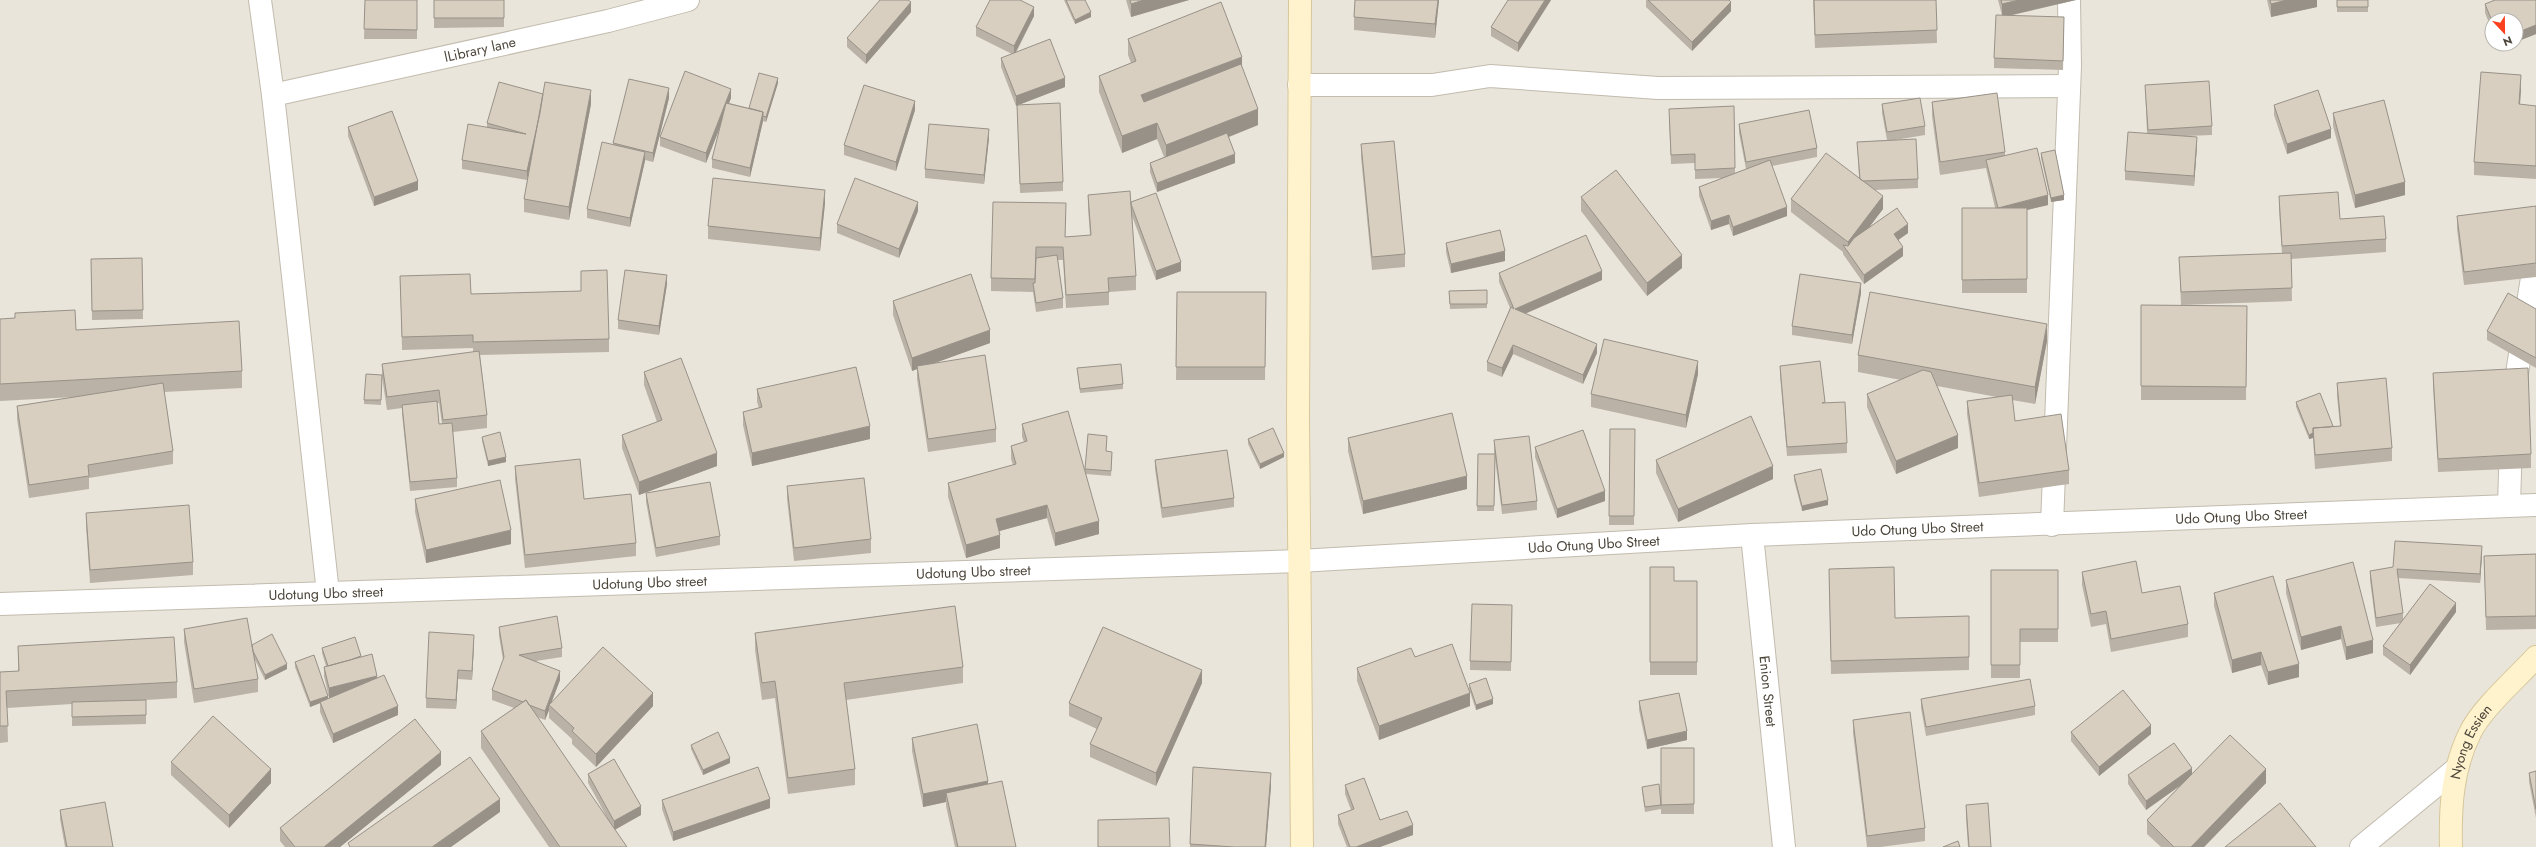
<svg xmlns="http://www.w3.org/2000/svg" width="2536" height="847" viewBox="0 0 2536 847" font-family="Jost,sans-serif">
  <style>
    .residential { fill: #eae5da; fill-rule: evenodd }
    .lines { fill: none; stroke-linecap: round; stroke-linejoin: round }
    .street-casing { stroke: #c2bbae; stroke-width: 24 }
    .secondary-casing { stroke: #d6c79b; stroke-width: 24 }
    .street { stroke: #fff; stroke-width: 22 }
    .secondary { stroke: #fff3cd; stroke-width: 22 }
    .wall { fill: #bab2a6; fill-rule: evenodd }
    .shaded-wall { fill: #979187 }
    .building { fill: #d8cfc1; stroke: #979187 }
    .labels { text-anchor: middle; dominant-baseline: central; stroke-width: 3.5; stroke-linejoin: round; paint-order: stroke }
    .street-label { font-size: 14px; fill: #4b4439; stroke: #fff }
  </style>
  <rect width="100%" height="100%" fill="#f6f3ec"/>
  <!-- residential -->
  <path class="residential" d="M0,0h2536v847h-2536zM2492,20h24v24h-24z"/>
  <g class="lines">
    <!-- street casing -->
    <g class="street-casing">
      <g id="street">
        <path d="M260,0l13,95 55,498"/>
        <path d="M1299,85h133l58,-9 168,12 411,-2"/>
        <path id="s1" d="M273,95l335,-74 80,-21"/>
        <path d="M2513,399l23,-147"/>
        <path d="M2509,506l2,-67"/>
        <path d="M2052,525l18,-459 -1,-66"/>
        <path id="s2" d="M1752,535l32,312"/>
        <path id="s3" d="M0,604l1299,-43 453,-26 784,-30"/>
        <path d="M2361,847l95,-78"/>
      </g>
    </g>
    <!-- secondary casing -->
    <g class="secondary-casing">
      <g id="secondary">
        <path d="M1300,0l-2,420 4,427"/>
        <path id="s4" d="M2451,847c-1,-39 1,-78 19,-114 11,-24 47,-55 66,-76"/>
      </g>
    </g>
    <!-- street -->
    <use href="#street" class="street"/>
    <!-- secondary -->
    <use href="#secondary" class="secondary"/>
  </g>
  <!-- wall -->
  <path class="wall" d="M365,0h52v39h-53z
    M434,0h70v27l-70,1z
    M1064,0h21l6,17 -16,7z
    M1126,0h63l-58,17z
    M1355,0h84l-4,38 -81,-8v-13z
    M1551,0l-33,52 -27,-16v-9z
    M1646,0h83l2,11 -39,40 -46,-44z
    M1813,0h123l1,43 -122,5z
    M1998,0h78l-67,16 55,10 -1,44 -69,-2v-10l8,-43z
    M2267,0h50v7l-46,10z
    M2337,0h31v12h-31z
    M2536,0v34l-20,8 -24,-22v10l-7,-17v-9z
    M911,12l-45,52 -19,-17v-9z
    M1034,16l-18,37 49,34 -47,18 45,77v9l-43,2 -3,-88 -1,1 -15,-39v-9l11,-4 -36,-18v-9z
    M1128,39l114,30 16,56 -29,12 6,26 -78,29 -7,-20v-9l14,-6 -7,-18 -35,14 -23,-61v-16l32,-13 -3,-8z
    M778,83l-12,39 -3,-1 -13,56 -38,-9v-9l9,-34 -15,38 -46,-17v-9l71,-39 -2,5 20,5z
    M2145,85l67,41v9l-26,1 11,10 -3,40 -69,-6v-9l22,-38z
    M2521,88l-1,17 16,1v73l-62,-4v-13z
    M543,94l48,10 -22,116 -45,-8v-13l6,-34 -3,15 -65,-11v-9l25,-33v-4z
    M669,98l-16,64 -8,-2 -15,67 -43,-9v-9l26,-64v-2z
    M1932,102l73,50v4l43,49 -21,5v83h-65v-85h33l-9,-40 -46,7 -8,-59z
    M1882,104l43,22v9l-30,5 23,39v9l-43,2 8,19 -14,18 39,6 -10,7 5,16 -39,28 -21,-30v-2l-52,-40v-13l68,-21 -2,-36 30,-2 -5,-27z
    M2274,105l57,33 -44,16 -13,-39z
    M1734,106l1,67 11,-4 -7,-36v-9l78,24v9l-45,9 15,50 -54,20 -4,-12 -18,6 -12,-34v-9l24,-9 -28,1v-16l-24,1 -2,-46z
    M915,110l-19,61 -52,-16v-10z
    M2333,113l72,82 -50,13 -22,-82z
    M348,127l70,63 -44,16 -26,-70z
    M989,138l-5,46 -59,-6v-9z
    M1361,144l44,110v13l-33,3 -11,-113z
    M2041,153l23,47 -13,2 -10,-44z
    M1088,195l43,7 50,69 -25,9 -24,-64 4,60v14l-27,2v13l-43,3 -3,-48h-5l5,38v10l-27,4 -3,-20 -42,-1v-13l75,-62 -1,21 25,-2 -2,-27z
    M2279,196l61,23 46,20v13l-95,7 1,42 -111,4 -2,-48 103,-3 -3,-45z
    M1581,197l101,71 -35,28 -66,-85z
    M825,203l-5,48 -112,-12v-13z
    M2536,206v71l-72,8 -7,-56v-13z
    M918,211l-19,47 -62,-25v-9z
    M1446,243l59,18 -54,12 -5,-21z
    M142,258l1,61 -51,1 -1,-61z
    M581,271l28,68v13l-129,3 7,60v13l-34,4 4,46v9l-47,4 -8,-77v-6l-15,2 -5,-33 -1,28 -17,-1v-4l18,-25v-11l91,-12v-4l-71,2 -2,-74 71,18 110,-3zM437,403h2l3,21h-3z
    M1499,273l103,7 -77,34 72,39 -14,31 -70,-30 -11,23 -15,-6v-9l23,-54 -11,-26z
    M667,284l-8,51 -41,-6v-9z
    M1487,290v18l-37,1 -1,-18z
    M1177,292h89l-1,88h-89z
    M1861,293l-9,51 -60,-9v-9z
    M893,301l97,42 -55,20 61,66v13l-68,10 -11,-73v-10l-5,2 -19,-56z
    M2141,305l106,1 -1,94h-105z
    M2536,309v59l-49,-28v-9z
    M0,319l76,11 166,41v17l-78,4 9,59v13l-84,14v11l-60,9 -12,-79v-13l58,-9 -75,4z
    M2047,341l-12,63 -23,-4 3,21 54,49v14l-90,13 -12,-83v-13l30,-4 -60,-11 21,62 -62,26 -29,-67v-13l34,-14 -43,-8v-17z
    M1780,366l45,37 22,40v10l-60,3 -7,-81z
    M1077,368l46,16v5l-43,4z
    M644,372l73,94 -78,29 -17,-47v-13l35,-13 -13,-37z
    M2433,373l98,81v14l-93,4 -5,-86z
    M1698,374l-12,54 -95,-21v-13z
    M2337,383l55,65v13l-77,8 -2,-31 -4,1 -13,-32v-5l37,24h7l-3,-30z
    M757,389l113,50 -118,27 -9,-41v-13l16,-4 -2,-6z
    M1022,424l63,47 3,-37 19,6 -1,11 6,5 -1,20 -25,-2 13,60 -44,12 -8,-28 -48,13 1,17 -34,10 -18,-61v-14l65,-18 -2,-6v-13l13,-4 -2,-5z
    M1610,429h25l-1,96h-25z
    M482,437l24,25 -18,4 -6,-25z
    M1348,438l119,51 -104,25 -15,-63z
    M1248,439l36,18 -24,12 -12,-25z
    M1494,440l43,61v9l-35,4 -7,-56 -1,53h-17l1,-57h16z
    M1535,447l70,54 -48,17 -22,-61z
    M1155,460l79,38v9l-72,11 -7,-49z
    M1656,460l117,19 -95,43 -22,-49z
    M515,466l69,33 52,44v13l-111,12 -10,-89z
    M1794,475l34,30 -26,6 -8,-31z
    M787,486l84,53v14l-77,8 -7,-62z
    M646,493l74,43v9l-64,12 -10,-55z
    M415,499l96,45 -85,19 -11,-51z
    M86,513l107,49v13l-103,8 -4,-57z
    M2536,554v75l-50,1 -2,-74z
    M2482,555l-2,28 -82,-5 5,35v6l53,-7 -46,63 -27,-20v-9l18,-23 -25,4 -6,-47v-9z
    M1650,567l24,14h23v94h-47z
    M1829,569l66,49 74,-2v54l-138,4z
    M1991,570h67v72h-38v36h-29z
    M2082,572l60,21 46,31v13l-77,15 -5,-28 -15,3 -9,-42z
    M2286,580l87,73 -27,7 -5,-21 -40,11 -15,-57z
    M2214,593l85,84 -31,8 -7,-20 -29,8 -18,-67z
    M1512,605l-1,66 -41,-1v-9z
    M499,627l63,21v9l-26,4 24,19 -8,21 101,5 -57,61 -24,-23v-5l-23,-21v-8l-4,10 -8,-3 72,104 -21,-38v-9l53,41 -26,15 12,17h-78l-68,-99v-17l33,-23 -22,-8v-10l11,-30 -4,-24z
    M184,629l68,16 35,24 -22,11 -11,-22 4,21v13l-64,11 -10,-61z
    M755,633l208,34v16l-117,17 9,69v16l-67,9 -13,-96 -13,2 -7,-50z
    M474,644l-2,36 -14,-1 -2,30 -30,-1v-10z
    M18,646l159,36v16l-31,2v24l-74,2v-22l-65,4 1,34 -8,1v-71l18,-1z
    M322,648l39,9 16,21 21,37 -65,28 -13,-31v-9l-10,4 -15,-40v-5l33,37 7,-3 -6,2 -5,-22v-9l2,-1 -4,-13z
    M1357,668l113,38 -91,34 -22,-59z
    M1202,683l-46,103 -66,-29v-13l7,-15 -28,-13v-13z
    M1469,684l24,20 -17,6 -7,-21z
    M1921,699l114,7v9l-109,21 -5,-28z
    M1639,701l48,39 -40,9 -8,-39z
    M1853,720l72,108v13l-44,6h-14l-14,-114z
    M2071,732l80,2 -52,42 -28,-35z
    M912,738l76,46 28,63h-61l-9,-41v-4l-23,5 -11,-56z
    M691,745l39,18 -27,12 -12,-26z
    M1694,748v66h-33v-5l-16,3 -3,-21v-4l19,18z
    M171,762l100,21 -42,45 -58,-53z
    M441,765l-101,82h-55l-5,-6v-13z
    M1193,767l78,19 -5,61h-76z
    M2536,771v47l-7,-36v-9z
    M2192,774l74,9 -62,64h-43l-14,-13v-14l33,-34 -34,24 -18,-26v-9z
    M1345,785l35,35 33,15 -33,12h-33l-9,-23v-9l13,-5 -6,-16z
    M662,800l108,8 -97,33 -11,-32z
    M1966,805l25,42h-23l-2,-29z
    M60,810l53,37h-48l-5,-28z"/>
  <!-- shaded-wall -->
  <path class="shaded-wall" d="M1144,0h45l-58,17v-13z
    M1438,0h1l-4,38v-14z
    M1545,0h6l-33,52v-9z
    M2019,0h57l-74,17v-13z
    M2287,0h30v7l-46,10v-13z
    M911,2v10l-45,52v-9z
    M1731,2v9l-39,40v-9z
    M1034,7v9l-20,39v-9z
    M1091,12v5l-16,7v-4z
    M2536,25v9l-20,8v-9z
    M2499,44h12l-12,5z
    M1242,57v16l-101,39v-17z
    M2521,75v13l-2,30v-14z
    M778,78v5l-12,39v-5z
    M1065,78v9l-49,19v-10z
    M669,88v10l-16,64v-9z
    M731,89v9l-25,65v-10z
    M591,90v14l-22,116v-13z
    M544,94v9l-17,77v-9z
    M915,101v9l-19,61v-9z
    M1258,109v16l-92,37v-17z
    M763,112v9l-13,56v-9z
    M1157,123v16l-35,14v-17z
    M989,129v9l-5,46v-9z
    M2331,129v9l-44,16v-10z
    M2197,137v9l-3,40v-10z
    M645,152v9l-15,66v-9z
    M1235,154v9l-78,29v-9z
    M418,181v9l-44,16v-9z
    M2405,182v13l-50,13v-13z
    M825,190v13l-5,48v-13z
    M2048,195v10l-21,5v83v-83l-29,-2z
    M2064,195v5l-13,2v-4z
    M1883,196v13l-34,45 -1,-2v-10z
    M918,202v9l-19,47v-9z
    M1787,207v9l-54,20v-9z
    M1729,215v9l-18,6v-9z
    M1908,224v9l-14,10v-9z
    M1903,247v9l-39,28v-9z
    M1505,251v10l-54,12v-9z
    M1682,255v13l-35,28v-13z
    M1181,262v9l-25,9v-9z
    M1602,271v9l-87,38v-9z
    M667,275v9l-8,51v-9z
    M1861,283v10l-9,51v-9z
    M2047,324v17l-12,63v-17z
    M990,330v13l-72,26 -1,-3v3l-5,2v-13z
    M1597,344v9l-14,31v-9z
    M1513,345v9l-11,23v-9z
    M1698,361v13l-12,54v-13z
    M870,426v13l-118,27v-13z
    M2313,433v5l-4,1v-4z
    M1958,435v13l-62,26v-13z
    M717,453v13l-78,29v-13z
    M1284,453v4l-24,12v-5z
    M506,457v5l-18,4v-5z
    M1773,466v13l-95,43v-13z
    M1467,476v13l-104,25v-13z
    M1605,491v10l-48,17v-9z
    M1828,500v5l-26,6v-5z
    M1047,505v13l-51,14v-13z
    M1099,521v13l-44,12v-13z
    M511,530v14l-85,19v-13z
    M1000,535v13l-34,10v-13z
    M2482,546v9l-2,28v-9z
    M2456,603v9l-46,63v-10z
    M2341,626v13l-40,11v-13z
    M474,635v9l-2,36v-9z
    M2373,640v13l-27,7v-13z
    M2261,652v13l-29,8v-13z
    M287,664v5l-22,11v-5z
    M2299,664v13l-31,8v-13z
    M458,670v9l-2,30v-9z
    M1202,670v13l-46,103v-13z
    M560,671v9l-10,26 -1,-1v5l-4,10v-9z
    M377,676v9l-48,13v-10z
    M653,693v13l-57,61v-13z
    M1470,693v13l-91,34v-14z
    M328,696v4l-18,7v-5z
    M1493,699v5l-17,6v-5z
    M398,706v9l-65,28v-9z
    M2151,725v9l-52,42v-9z
    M1687,731v9l-40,9v-9z
    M441,752v13l-101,82h-16z
    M730,758v5l-27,12v-5z
    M2192,768v9l-46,33v-9z
    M271,769v14l-42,45v-13z
    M2266,769v14l-62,64h-13z
    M1271,773v13l-5,61h-1z
    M988,781v13l-42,-1v9l-23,5v-13z
    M500,799v13l-49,35h-19z
    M770,799v9l-97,33v-9z
    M641,806v9l-27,15v-9z
    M1413,825v10l-33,12h-24z"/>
  <!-- building -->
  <path class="building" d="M365,0h52v30l-53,-1z
    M434,0h70v18h-70z
    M880,0h28l3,2 -45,53 -19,-17z
    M990,0h30l14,7 -20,39 -38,-19z
    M1066,0h19l6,12 -16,8z
    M1130,0h14l-13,4z
    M1355,0h83l-3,24 -81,-7z
    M1508,0h37l-27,43 -27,-16z
    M1648,0h81l2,2 -39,40z
    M1814,0h122l1,30 -122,5z
    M2001,0h18l-17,4z
    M2270,0h17l-16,4z
    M2337,0h31v7h-31z
    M2495,0h41v25l-20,8v-13h-24v1l-7,-17z
    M1221,2l21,55 -101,38 3,7 97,-38 17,45 -92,36 -9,-22 -35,13 -23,-60 37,-15 -8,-22z
    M1996,15l68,2 -1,44 -69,-3z
    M1050,39l15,39 -49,18 -15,-38z
    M685,71l46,18 -25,64 -46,-16z
    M2481,72l40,3 -2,29 17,2v60l-62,-4z
    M759,73l19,5 -12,39 -3,-1v-4l-14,-4z
    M629,79l40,9 -16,65 -40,-10z
    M2209,81l3,45 -64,4 -3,-45z
    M499,82l44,12 -3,19 -13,58 -65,-11 6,-36 58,10 -39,-11z
    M545,82l46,8 -22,117 -45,-8z
    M864,85l51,16 -19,61 -52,-17z
    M2318,90l13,39 -44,15 -13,-39z
    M1997,93l8,59 -65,10 -8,-60z
    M1920,98l5,28 -38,6 -5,-28z
    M2384,100l21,82 -50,13 -22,-82z
    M726,103l37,9 -13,56 -38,-9z
    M1060,103l3,79 -43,2 -3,-79z
    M1734,106l1,62 -40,2v-16l-24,1 -2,-46z
    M1809,110l8,38 -71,14 -7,-38z
    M392,111l26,70 -44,16 -26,-70z
    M929,124l60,5 -5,46 -59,-6z
    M2128,132l69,5 -3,39 -69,-5z
    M1227,133l8,21 -78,29 -7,-20z
    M1916,139l2,40 -55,2 -3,-2 -3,-37z
    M1394,141l11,113 -33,3 -11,-113z
    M602,142l43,10 -15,66 -43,-9z
    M2037,148l11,47 -50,13 -12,-48z
    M2055,150l9,45 -13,3 -10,-45z
    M1826,153l57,43 -35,46 -57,-43z
    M1770,160l17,47 -54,20 -4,-12 -18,6 -12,-34z
    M1616,170l66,85 -35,28 -66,-86z
    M713,178l112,12 -5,48 -112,-12z
    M855,178l63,24 -19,47 -62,-25z
    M1130,191l6,85 -28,2 1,14 -43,3 -3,-48h-27l-1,32 -44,-1 2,-76 73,1 -1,34 26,-2 -3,-40z
    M2338,192l2,27 44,-3 2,23 -104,7 -3,-50z
    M1156,193l25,69 -25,9 -25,-67v-2z
    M2536,206v57l-72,9 -7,-56z
    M1897,208l11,16 -14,10 9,13 -39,28 -21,-30 5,1 6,-8z
    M1962,208h65v71l-65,1z
    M1500,230l5,21 -54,13 -5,-21z
    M1586,235l16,36 -87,38 82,35 -14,31 -70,-30 -11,23 -15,-6 24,-55 3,2 -15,-36z
    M2291,253l1,35 -111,4 -2,-35z
    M1057,255l6,43 -27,5 -3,-20h2l1,-25z
    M142,258l1,52 -51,1 -1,-52z
    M607,270l2,69 -136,3v-7l-71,2 -2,-61 70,-2 1,20 110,-3v-20z
    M625,270l42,5 -8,51 -41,-6z
    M971,274l19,56 -78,28 -19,-57z
    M1800,274l61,9 -9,52 -60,-9z
    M1487,290v14h-37l-1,-13z
    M1177,292h89l-1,75h-89z
    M1870,292l177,32 -12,63 -177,-32z
    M2508,293l28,16v49l-49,-27z
    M2141,305l106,1 -1,81 -105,-1z
    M75,310l1,20 163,-9 3,50 -242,13v-65l15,-1v-5z
    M1604,339l94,22 -12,54 -95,-21z
    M479,351l8,64 -44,5 -4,-30 -52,7 -5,-33z
    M985,355l11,74 -68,10 -11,-73z
    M681,358l36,95 -78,29 -17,-47 40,-15 -18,-48z
    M1820,361l5,41 -3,1 23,-1 2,41 -60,4 -7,-81z
    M1121,364l2,20 -43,5 -3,-21z
    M856,367l14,59 -118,27 -9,-41 19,-5 -5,-18z
    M2528,368l3,86 -93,5 -5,-86z
    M1923,370l8,2 27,63 -62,26 -29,-67z
    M366,374l16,1 -1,25h-17z
    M2386,378l6,70 -77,7 -2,-27 28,-2 -4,-43z
    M163,383l10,68 -85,14 1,11 -60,9 -12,-79z
    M2320,393l13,33 -4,1 -16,1v5l-4,2 -13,-33z
    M2012,395l3,26 46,-7 8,56 -90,13 -12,-82z
    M437,401l2,23 13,-1 5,55 -47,4 -8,-77z
    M1068,411l31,110 -44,12 -8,-28 -51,14 4,16 -34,10 -18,-62 68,-19 -5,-18 16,-5 -5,-17z
    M1452,413l15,63 -104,25 -15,-63z
    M1751,416l22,50 -95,43 -22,-49z
    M1273,428l11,25 -24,11 -12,-25z
    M1610,429h25l-1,87h-25z
    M1583,430l22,61 -48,18 -22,-62z
    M500,432l6,25 -18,4 -6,-24z
    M1088,434l19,2 -1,15 6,1 -1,19 -26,-2z
    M1529,436l8,65 -35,4 -8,-65z
    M1227,450l7,48 -72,10 -7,-48z
    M1478,454h17l-1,52h-17z
    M580,459l4,40 47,-5 5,49 -111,12 -10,-89z
    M1821,469l7,31 -26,6 -8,-31z
    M864,478l7,61 -77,9 -7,-62z
    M500,480l11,50 -85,20 -11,-51z
    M710,482l10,54 -64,12 -10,-55z
    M189,505l4,57 -103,8 -4,-57z
    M2395,541l87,5 -2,28 -83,-5 6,44 -27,5 -6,-47 23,-4z
    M2536,554v62l-50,1 -2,-61z
    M2136,561l6,32 38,-7 8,38 -77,15 -5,-28 -15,3 -9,-42z
    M2353,562l20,78 -27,7 -5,-21 -40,11 -15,-57z
    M1650,567h24v14h23v81h-47z
    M1894,567l1,51 74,-2v41l-138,4 -2,-92z
    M1991,570h67v59h-38v36h-29z
    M2273,576l26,88 -31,8 -7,-20 -29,8 -18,-67z
    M2430,584l26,19 -46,62 -27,-19z
    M1472,604l40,1 -1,57 -41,-1z
    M955,606l8,61 -119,16 11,86 -67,9 -13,-97 -13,2 -7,-50z
    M557,616l5,32 -43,7 41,16 -15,40 -16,-6 -3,-5 -3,2 -31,-12 12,-33 -5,-30z
    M247,618l11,61 -64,10 -10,-60z
    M1103,627l99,43 -46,103 -66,-29 12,-26 -33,-15z
    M429,632l45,3 -2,36 -14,-1 -2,30 -30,-2z
    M272,634l15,30 -22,11 -12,-24 -1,-6z
    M174,637l3,45 -171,9 2,35h-8v-54l19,-1 -1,-25z
    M355,637l6,19 -11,4 -22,6 -6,-18z
    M1452,644l18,49 -91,33 -22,-58 54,-20 4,9z
    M603,647l50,46 -57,61 -24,-23 2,-3 -25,-23z
    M372,654l5,22 -48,12 -5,-21z
    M314,655l14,41 -18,6 -15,-40z
    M384,675l14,31 -65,28 -13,-32z
    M1486,678l7,21 -17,6 -7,-21z
    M2030,679l5,27 -109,21 -5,-28z
    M2123,690l28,35 -52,42 -28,-35z
    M1679,693l8,38 -40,9 -8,-39z
    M146,700v15l-74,2v-15z
    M526,700l101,147h-67l-79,-116z
    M1910,712l15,116 -58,8 -14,-116z
    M213,716l58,53 -42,46 -58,-53z
    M415,719l26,33 -117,95h-29l-15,-19z
    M977,724l11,57 -65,13 -11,-56z
    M718,732l12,26 -27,12 -12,-25z
    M2230,735l36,34 -75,78h-17l-27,-27z
    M2174,743l18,25 -46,33 -18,-26z
    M1661,748h33v56l-33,1z
    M470,757l30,42 -68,48h-82l-2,-4z
    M614,759l27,47 -27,15 -26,-47z
    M758,767l12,32 -97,33 -11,-32z
    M1193,767l78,6 -6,74h-31l-44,-3z
    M2536,771v38l-7,-36z
    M1364,778l16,42 27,-9 6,14 -57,22h-6l-12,-32 16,-6 -9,-24z
    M1002,781l14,66h-58l-12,-54z
    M1659,784l2,21 -16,2 -3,-20z
    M105,802l8,45h-46l-7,-37z
    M1988,803l3,44h-22l-3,-42z
    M2280,803l36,44h-91z
    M1169,818l1,29h-72v-27z
    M1958,841l2,6h-17z"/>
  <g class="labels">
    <!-- street labels -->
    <g class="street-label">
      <text stroke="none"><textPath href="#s1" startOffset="212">lLibrary lane</textPath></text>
      <text stroke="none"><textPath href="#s3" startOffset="2243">Udo Otung Ubo Street</textPath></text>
      <text stroke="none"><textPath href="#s3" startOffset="1919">Udo Otung Ubo Street</textPath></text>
      <text stroke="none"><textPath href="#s3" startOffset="1595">Udo Otung Ubo Street</textPath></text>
      <text stroke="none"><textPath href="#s3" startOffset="974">Udotung Ubo street</textPath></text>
      <text stroke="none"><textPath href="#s3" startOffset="650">Udotung Ubo street</textPath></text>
      <text stroke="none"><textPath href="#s3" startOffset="326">Udotung Ubo street</textPath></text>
      <text stroke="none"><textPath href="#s2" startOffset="157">Enion Street</textPath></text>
      <text stroke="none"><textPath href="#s4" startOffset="109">Nyong Essien</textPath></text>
    </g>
  </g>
  <!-- north arrow -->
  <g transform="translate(2504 32) rotate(158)"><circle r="19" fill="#ffffff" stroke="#b7b4b0"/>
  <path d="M0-3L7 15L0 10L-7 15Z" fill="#fc3f1d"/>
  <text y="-6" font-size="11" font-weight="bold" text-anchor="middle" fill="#4b4439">N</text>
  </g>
</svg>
